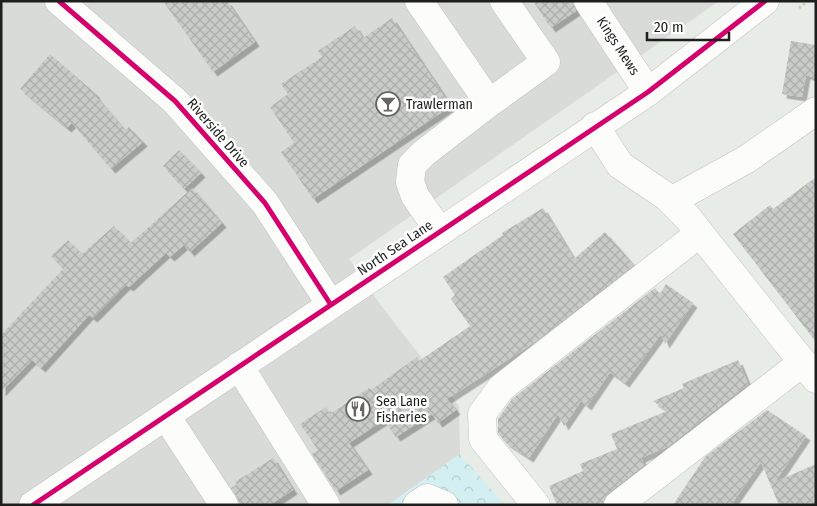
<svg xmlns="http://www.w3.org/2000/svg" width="817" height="506" viewBox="0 0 817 506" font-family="'Fira Sans Condensed',sans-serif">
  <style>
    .residential { fill: #d9dbd8 }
    .park { fill: url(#park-crowns) }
    .parking { fill: #d9dbd9 }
    .building { fill: url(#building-cross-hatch); filter: url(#shadow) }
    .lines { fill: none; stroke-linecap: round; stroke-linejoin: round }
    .minor-casing { stroke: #c2c3c1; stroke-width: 29 }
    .path { stroke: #cccfc0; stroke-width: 3; stroke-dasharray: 2.5 2.5; stroke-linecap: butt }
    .minor { stroke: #fcfcfb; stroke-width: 28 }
    .cycleway-casing { stroke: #fff; stroke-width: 8 }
    .cycleway { stroke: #d6006c; stroke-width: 5 }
    .labels { text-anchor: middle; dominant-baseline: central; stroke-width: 5; stroke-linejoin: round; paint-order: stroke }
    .street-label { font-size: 14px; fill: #1e1e1e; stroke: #fff }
    .poi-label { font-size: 14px; fill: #1e1e1e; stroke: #fff; text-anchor: start }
  </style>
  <defs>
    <pattern id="park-crowns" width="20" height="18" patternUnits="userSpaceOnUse" patternTransform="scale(1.25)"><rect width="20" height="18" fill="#d3eff1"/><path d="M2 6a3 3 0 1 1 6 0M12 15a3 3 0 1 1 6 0" fill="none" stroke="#b5ccce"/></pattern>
    <pattern id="building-cross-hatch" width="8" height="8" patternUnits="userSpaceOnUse" patternTransform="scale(1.25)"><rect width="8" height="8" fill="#c8cbc7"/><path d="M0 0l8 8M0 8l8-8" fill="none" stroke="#abaeaa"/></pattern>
    <filter id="shadow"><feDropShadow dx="4.5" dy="4.5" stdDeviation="0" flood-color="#0004"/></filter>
  </defs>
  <rect width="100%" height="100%" fill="#e8ece7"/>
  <!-- residential -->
  <path class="residential" d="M1,1h718l-370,258 31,45 79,102 1,48 -72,51h-387z"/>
  <!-- park -->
  <path class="park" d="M460,454l45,51h-117z"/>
  <!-- parking -->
  <path class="parking" d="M352,1h61l-41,26z
    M419,1h112l52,75 -83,49 -11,-22z"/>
  <!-- building -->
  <path class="building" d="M163,1h64l28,41 -42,30z
    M533,1h39l4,10 -25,17z
    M392,18l59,88 -138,93 -32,-47 13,-9 -24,-36 18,-13 -7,-10 41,-27 -4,-6 37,-25 8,12z
    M791,41l25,4v33l-10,-3 -4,22 -20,-3z
    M50,54l46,40 -1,1 30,35 4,-3 14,15 -32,27 -39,-46 -5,5 -47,-39z
    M179,150l22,23 -17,16 -21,-23z
    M816,177v165l-83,-108 37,-29 3,4z
    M192,188l30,35 -32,29 -6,-7 -14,12 -4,-4 -37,34 -3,-2 -33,33 -4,-3 -48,53 -9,-8 -31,32v-57l62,-66 -12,-13 17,-16 14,14 32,-28 17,17z
    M543,208l31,51 31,-27 29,33 -99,77 -88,57 9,11 -18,13 -6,-9 -36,23 -12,-17 -35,23 19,27 -32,21 -24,-37 6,-4 -18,-26 26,-17 4,7 39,-26 2,2 46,-33 2,4 51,-35 -19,-27 4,-4 -12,-18 60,-42 -1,-2z
    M666,284l27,19 -28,41 -4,-10 -36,49 -15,-11 -23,34 -6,-5 -17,25 -6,-12 -29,44 -23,-15 -8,-10v-14l14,-20 143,-111 5,6z
    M738,360l10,24 -81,63 -26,11 3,7 -36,28 -4,6 -1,6h-46l-8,-19 34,-15 -3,-7 37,-15 -6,-15 56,-23 -14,-10 31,-13 -2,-4z
    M767,410l39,26 -31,46 41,-18v41h-37l-18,-43 -30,43h-58l32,-48z
    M273,458l20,32 -23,15h-30l-3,-8 -6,-9 6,-4 -2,-2z"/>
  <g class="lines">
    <!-- minor casing -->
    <g class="minor-casing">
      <path id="minor" d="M59,1l116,100 90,102 66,102
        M419,1l70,102
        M588,1l60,91
        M595,126l25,39 47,32 20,20 129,162
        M671,201l76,-42 69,-48
        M440,232l-25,-36 -5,-14 2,-17 12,-12 65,-50 57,-41 -42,-61
        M239,366l87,139
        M166,416l58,89
        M33,505l615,-413 117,-91
        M417,505l10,-7 17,7
        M536,505l-53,-66 -1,-25 19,-26 199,-155
        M618,505l185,-143"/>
    </g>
    <!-- path -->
    <path class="path" d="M799,8l9,-7"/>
    <!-- minor -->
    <use href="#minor" class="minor"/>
    <!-- cycleway casing -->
    <g class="cycleway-casing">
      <path id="cycleway" d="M59,1l116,100 90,102 66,102
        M33,505l615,-413 117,-91"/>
    </g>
    <!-- cycleway -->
    <use href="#cycleway" class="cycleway"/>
  </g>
  <!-- icons -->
  <defs>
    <g id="bar-ring" transform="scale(1.25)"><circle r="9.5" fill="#fff" stroke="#656664" stroke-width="1.5"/><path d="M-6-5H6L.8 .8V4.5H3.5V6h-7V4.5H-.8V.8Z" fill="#656664"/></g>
    <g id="restaurant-ring" transform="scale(1.25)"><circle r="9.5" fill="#fff" stroke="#656664" stroke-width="1.5"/><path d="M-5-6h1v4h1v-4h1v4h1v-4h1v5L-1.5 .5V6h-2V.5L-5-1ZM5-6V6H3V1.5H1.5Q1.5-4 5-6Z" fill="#656664"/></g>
  </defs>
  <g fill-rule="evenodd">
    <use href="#bar-ring" x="388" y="104"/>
    <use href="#restaurant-ring" x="358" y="409"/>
  </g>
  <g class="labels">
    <!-- street labels -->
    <g class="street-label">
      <text transform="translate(618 46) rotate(57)">Kings Mews</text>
      <text transform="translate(218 133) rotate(49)">Riverside Drive</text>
      <text transform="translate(395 248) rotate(-34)">North Sea Lane</text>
    </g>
    <!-- poi labels -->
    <g class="poi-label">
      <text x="406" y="104">Trawlerman</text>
      <text x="376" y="401">Sea Lane<tspan x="376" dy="16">Fisheries</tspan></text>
    </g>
  </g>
  <!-- border -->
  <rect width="817" height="506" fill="none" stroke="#1e1e1e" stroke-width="5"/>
  <!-- scale -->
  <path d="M647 32v8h82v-8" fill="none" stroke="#1e1e1e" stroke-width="2.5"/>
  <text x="654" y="32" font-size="15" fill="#1e1e1e" stroke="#ffffff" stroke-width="4" paint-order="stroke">20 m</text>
</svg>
